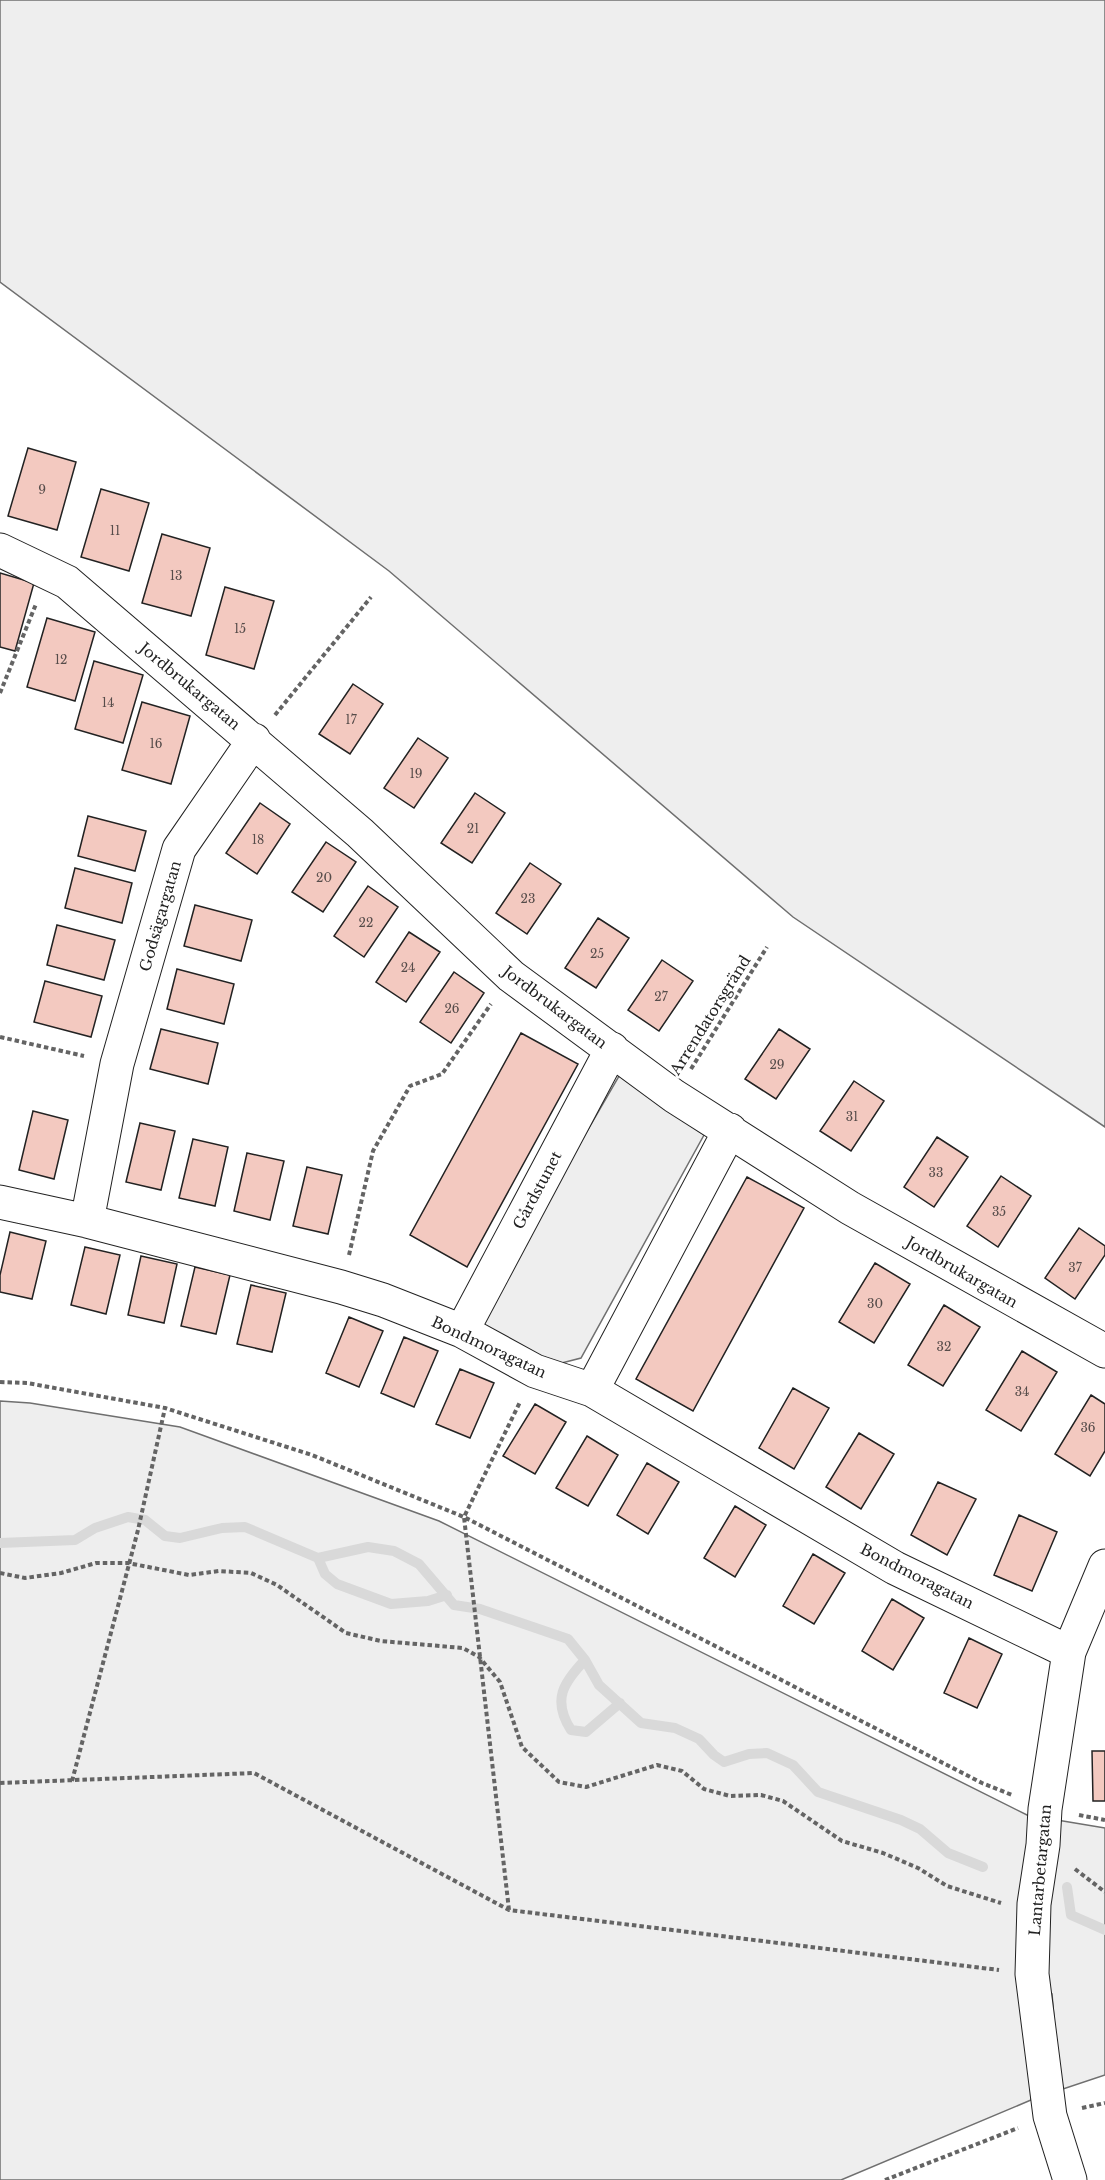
<svg xmlns="http://www.w3.org/2000/svg" width="1105" height="2180" viewBox="0 0 1105 2180" font-family="'Libre Baskerville',serif">
  <style>
    .green { fill: #eee; stroke: #6f6f6f; stroke-width: 1.5 }
    .lines { fill: none; stroke-linecap: round; stroke-linejoin: round }
    .stream { stroke: #d9d9d9; stroke-width: 10 }
    .building { fill: #f3c9c0; stroke: #222; stroke-width: 1.5 }
    .minor-casing { stroke: #222; stroke-width: 35 }
    .path { stroke: #646464; stroke-width: 4; stroke-dasharray: 4.5 3; stroke-linecap: butt }
    .minor { stroke: #fff; stroke-width: 33 }
    .labels { text-anchor: middle; dominant-baseline: central; stroke-width: 4.5; stroke-linejoin: round; paint-order: stroke }
    .number-label { font-size: 12px; fill: #564c4a }
    .street-label { font-size: 15px; fill: #222; stroke: #fff }
  </style>
  <rect width="100%" height="100%" fill="#fff"/>
  <!-- green -->
  <path class="green" d="M0,0h1105v1127l-312,-210 -404,-346 -389,-289z
    M619,1076l85,59 -123,223 -27,7 -77,-44z
    M0,1401l30,2 150,24 259,94 588,294 78,13v247l-45,15 -8,-96 -23,-4 2,110 -190,80h-841z"/>
  <g class="lines">
    <!-- stream -->
    <path class="stream" d="M0,1543l75,-3 20,-12 33,-11 17,3 20,16 15,2 42,-10 23,-1 73,31 50,-11 26,4 25,13 35,41 26,4 88,30 17,21 14,25 42,38 34,5 24,11 15,16 10,7 25,-8 18,-1 26,12 25,27 83,28 19,9 28,24 35,14
      M318,1558l7,16 12,10 54,20 37,-3 19,-6
      M585,1660c-22,23 -33,40 -14,70l15,2 34,-29
      M1067,1887l4,28 34,15"/>
  </g>
  <!-- building -->
  <path class="building" d="M28,448l48,14 -19,68 -49,-14z
    M101,489l48,14 -20,68 -48,-14z
    M162,534l48,14 -19,68 -49,-13z
    M0,573l34,10 -19,68 -15,-4z
    M225,587l49,14 -20,68 -48,-14z
    M47,618l48,14 -20,69 -48,-14z
    M94,661l49,14 -20,68 -48,-14z
    M353,684l30,20 -33,50 -31,-20z
    M142,702l48,14 -19,68 -49,-14z
    M418,738l30,20 -34,50 -30,-20z
    M475,793l30,20 -33,50 -31,-20z
    M260,803l30,21 -33,50 -31,-21z
    M88,816l58,15 -11,40 -57,-15z
    M326,842l30,20 -33,50 -31,-20z
    M530,863l31,21 -34,50 -31,-21z
    M75,868l57,15 -10,40 -57,-15z
    M368,886l30,21 -34,50 -30,-21z
    M195,905l57,15 -11,41 -57,-15z
    M598,918l31,20 -33,50 -31,-20z
    M57,925l58,15 -11,40 -57,-15z
    M409,932l31,20 -34,50 -30,-20z
    M662,960l31,21 -34,50 -31,-21z
    M177,969l57,15 -10,40 -57,-15z
    M454,972l30,21 -33,50 -31,-21z
    M45,981l57,15 -11,41 -57,-15z
    M161,1029l57,14 -10,41 -58,-15z
    M779,1029l31,20 -34,50 -31,-20z
    M521,1033l57,31 -111,203 -57,-32z
    M854,1081l30,20 -33,50 -31,-20z
    M33,1111l35,9 -14,59 -35,-9z
    M140,1123l35,8 -14,59 -35,-8z
    M937,1137l31,20 -34,50 -30,-20z
    M193,1139l35,8 -13,59 -36,-8z
    M247,1153l37,8 -14,59 -36,-9z
    M307,1167l35,8 -14,59 -35,-8z
    M1001,1176l30,20 -33,51 -31,-21z
    M747,1177l57,31 -111,203 -57,-32z
    M1079,1228l26,18v9l-30,44 -30,-21z
    M10,1232l36,9 -14,58 -32,-7v-17z
    M85,1247l35,8 -14,59 -35,-9z
    M141,1256l36,8 -13,59 -36,-8z
    M875,1263l35,21 -36,59 -35,-21z
    M195,1267l35,8 -14,59 -35,-8z
    M251,1285l35,8 -14,59 -35,-8z
    M944,1305l36,22 -37,59 -35,-21z
    M349,1317l34,14 -24,56 -33,-14z
    M404,1337l34,14 -24,56 -33,-14z
    M1022,1351l35,21 -36,59 -35,-21z
    M460,1369l34,14 -24,55 -34,-14z
    M793,1388l36,20 -35,61 -35,-21z
    M1091,1395l14,9v47l-15,25 -35,-22z
    M535,1404l31,18 -31,52 -32,-18z
    M859,1433l35,21 -33,55 -35,-22z
    M587,1436l31,19 -30,51 -32,-18z
    M647,1463l32,19 -31,52 -31,-19z
    M938,1482l38,17 -29,56 -36,-20z
    M735,1506l31,19 -31,52 -31,-19z
    M1019,1515l38,17 -25,59 -38,-16z
    M813,1554l32,19 -31,51 -31,-18z
    M892,1599l32,19 -31,52 -31,-19z
    M969,1638l33,16 -25,54 -33,-15z
    M1092,1751h13v50h-12z"/>
  <g class="lines">
    <!-- minor casing -->
    <g class="minor-casing">
      <path id="minor" d="M0,550l67,32 293,251 151,143 163,120 176,112 255,143
        M0,1202l87,19 254,66 42,13 79,31 73,40 57,19 303,178 174,84
        M87,1221l30,-157 62,-215 75,-109
        M462,1331l150,-282
        M592,1390l138,-260
        M1070,2180l-20,-64 -18,-142 2,-70 9,-59 2,-36 24,-157 36,-86"/>
    </g>
    <!-- path -->
    <path class="path" d="M0,693l36,-89
      M275,715l96,-118
      M0,1037l84,19
      M691,1069l76,-122
      M349,1255l24,-104 37,-65 32,-12 49,-70
      M0,1382l27,1 138,25 147,47 152,62 518,266 30,12
      M0,1573l25,5 36,-5 35,-10h32l61,12 30,-4 32,2 26,12 69,48 35,8 82,7 16,9 21,25 22,65 37,35 27,5 71,-22 25,6 22,18 26,7 31,-1 22,6 59,40 41,12 35,15 29,18 54,17
      M72,1781l66,-251 27,-122
      M0,1783l254,-10 255,137 490,60
      M1079,1815l26,5
      M1075,1869l30,23
      M509,1910l-45,-393 56,-115
      M1082,2108l23,-5
      M885,2180l133,-52"/>
    <!-- minor -->
    <use href="#minor" class="minor"/>
  </g>
  <g class="labels">
    <!-- number labels -->
    <g class="number-label">
      <text x="42" y="489">9</text>
      <text x="115" y="530">11</text>
      <text x="176" y="575">13</text>
      <text x="240" y="628">15</text>
      <text x="61" y="659">12</text>
      <text x="108" y="702">14</text>
      <text x="351" y="719">17</text>
      <text x="156" y="743">16</text>
      <text x="416" y="773">19</text>
      <text x="473" y="828">21</text>
      <text x="258" y="839">18</text>
      <text x="324" y="877">20</text>
      <text x="528" y="898">23</text>
      <text x="366" y="922">22</text>
      <text x="597" y="953">25</text>
      <text x="408" y="967">24</text>
      <text x="661" y="996">27</text>
      <text x="452" y="1008">26</text>
      <text x="777" y="1064">29</text>
      <text x="852" y="1116">31</text>
      <text x="936" y="1172">33</text>
      <text x="999" y="1211">35</text>
      <text x="1075" y="1267">37</text>
      <text x="875" y="1303">30</text>
      <text x="944" y="1346">32</text>
      <text x="1022" y="1391">34</text>
      <text x="1088" y="1427">36</text>
    </g>
    <!-- street labels -->
    <g class="street-label">
      <text transform="translate(190 686) rotate(40)">Jordbrukargatan</text>
      <text transform="translate(160 916) rotate(-74)">Godsägargatan</text>
      <text transform="translate(555 1007) rotate(37)">Jordbrukargatan</text>
      <text transform="translate(710 1015) rotate(-58)">Arrendatorsgränd</text>
      <text transform="translate(537 1190) rotate(-62)">Gårdstunet</text>
      <text transform="translate(962 1272) rotate(30)">Jordbrukargatan</text>
      <text transform="translate(489 1347) rotate(25)">Bondmoragatan</text>
      <text transform="translate(917 1576) rotate(27)">Bondmoragatan</text>
      <text transform="translate(1040 1870) rotate(-85)">Lantarbetargatan</text>
    </g>
  </g>
</svg>
